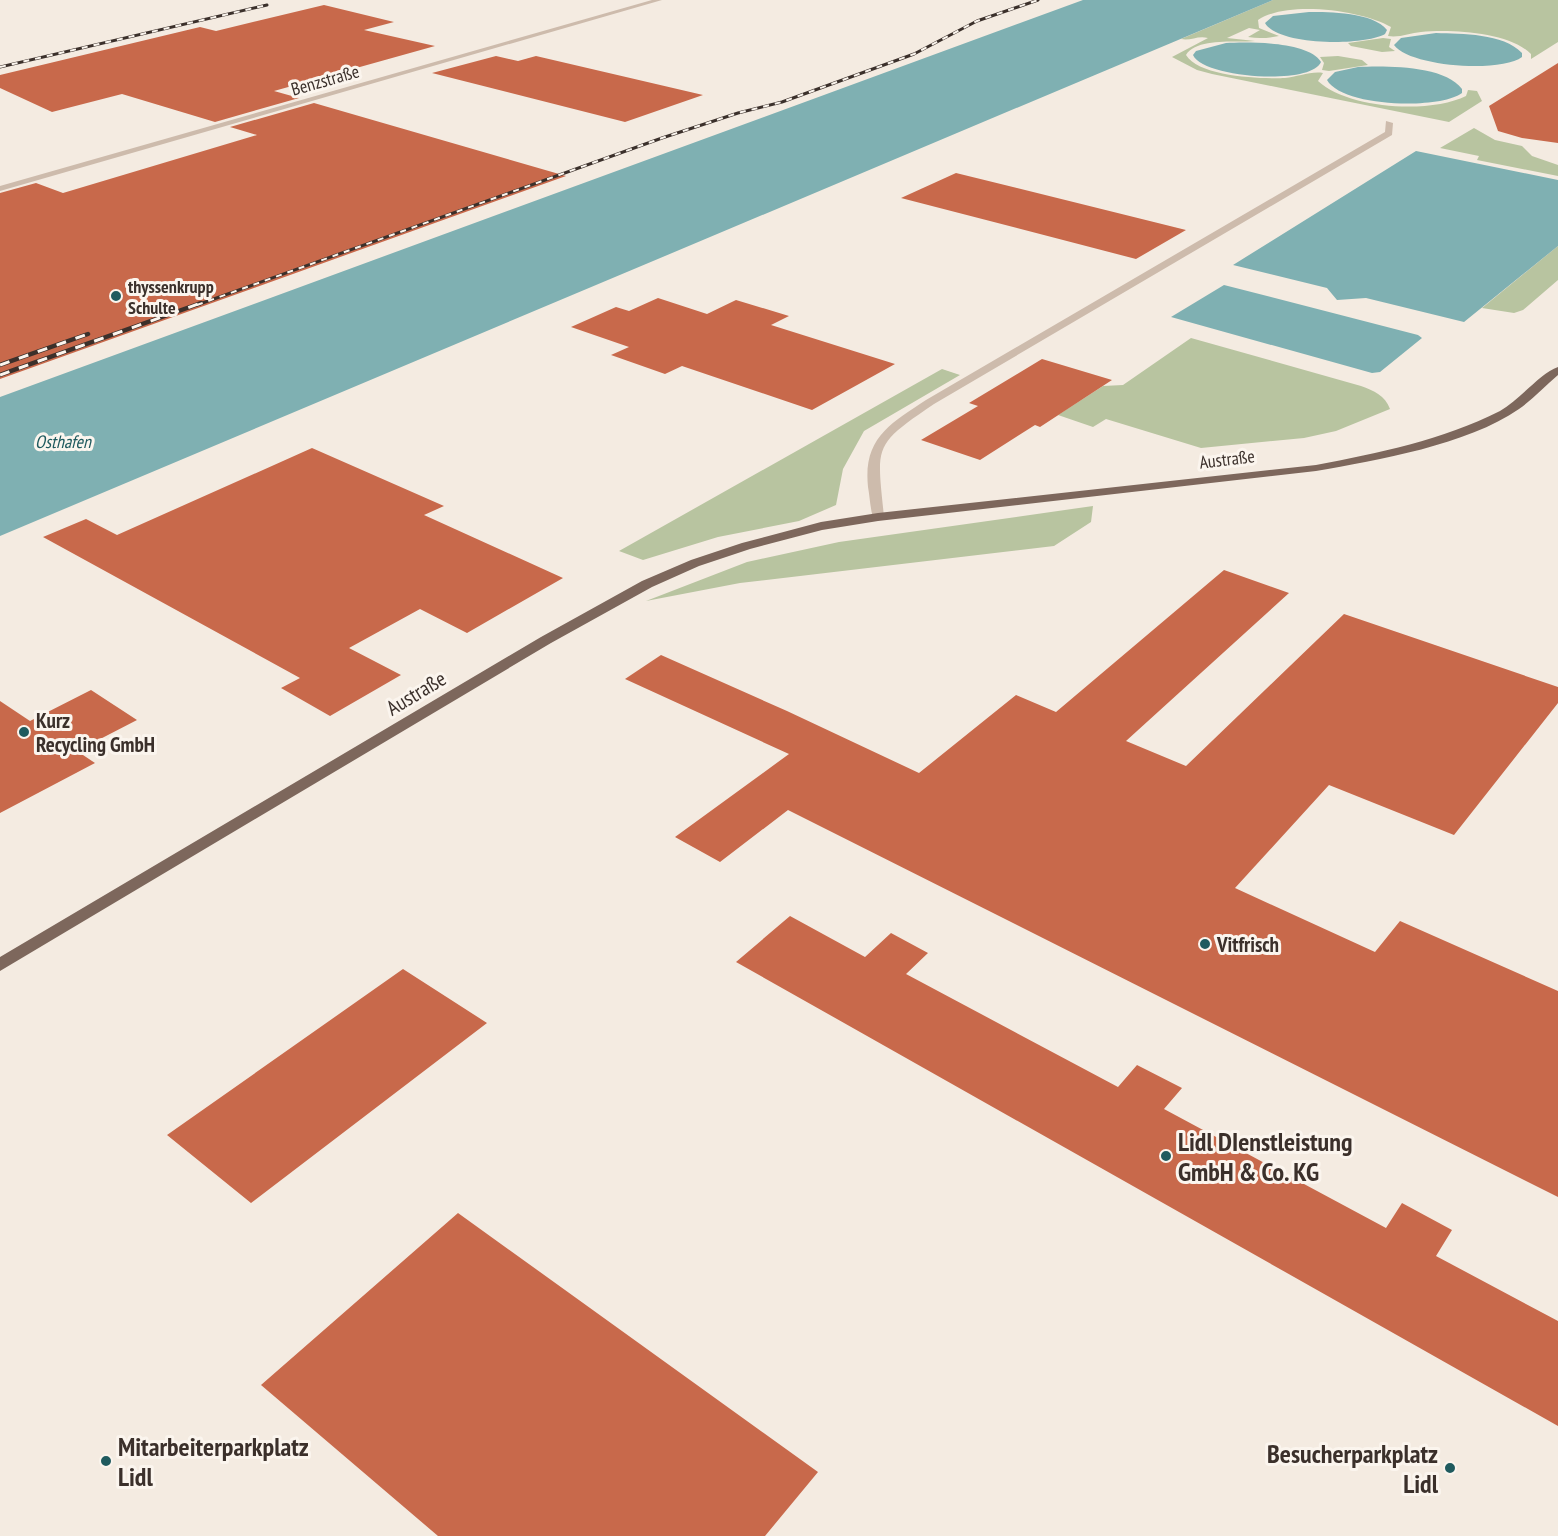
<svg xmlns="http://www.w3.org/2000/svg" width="1558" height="1536" viewBox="0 0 1558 1536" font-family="'PT Sans Narrow',sans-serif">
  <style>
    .green { fill: #b8c4a0 }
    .water { fill: #7fb0b2 }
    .building { fill: #c8694b }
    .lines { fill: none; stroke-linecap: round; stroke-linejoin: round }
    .minor { fill: #cdbbac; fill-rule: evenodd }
    .major { fill: #7d675c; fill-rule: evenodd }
    .rail-far1-casing { stroke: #3b302b; stroke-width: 3 }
    .rail-casing { stroke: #3b302b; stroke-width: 4.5 }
    .rail-far1 { stroke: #fbf5ee; stroke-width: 2; stroke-dasharray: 6; stroke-linecap: butt }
    .rail { stroke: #fbf5ee; stroke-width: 3; stroke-dasharray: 10; stroke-linecap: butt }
    .poi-dot { fill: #1f5a5e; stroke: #fbf5ee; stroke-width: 2 }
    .labels { text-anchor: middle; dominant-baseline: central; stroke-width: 6; stroke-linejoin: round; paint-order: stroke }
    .far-street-label { font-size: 18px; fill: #3b302b; stroke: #fbf5ee }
    .far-poi-label { font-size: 18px; font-weight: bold; fill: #3b302b; stroke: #fbf5ee; text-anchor: start }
    .far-water-label { font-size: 18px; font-style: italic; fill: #1f5a5e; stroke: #fbf5ee }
    .street-label { font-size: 21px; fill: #3b302b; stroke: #fbf5ee }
    .poi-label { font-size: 21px; font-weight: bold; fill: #3b302b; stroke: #fbf5ee; text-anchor: start }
    .near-poi-label { font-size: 26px; font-weight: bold; fill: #3b302b; stroke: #fbf5ee; text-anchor: start }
  </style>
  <rect width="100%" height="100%" fill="#f4ebe1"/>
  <!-- green -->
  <path class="green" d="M1273,0h285v42l-27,17v-5c-22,-22 -80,-25 -110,-22 -11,1 -22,6 -33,4l3,-9c-29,-17 -104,-27 -133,-7l1,8 20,8c-10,2 -20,3 -31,1l12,-7 -11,-2 -22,10 28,3c-18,2 -58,-4 -69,14 13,22 76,24 99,23 12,-1 26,-7 38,-5l-5,8c30,28 112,33 148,15l2,-6 9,1 5,10 -33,21 -237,-48 -15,-4 -25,-13 36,-19c-10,-3 -17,3 -27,1z
    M1383,38l8,1 -2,8 6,4 -13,1 -31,-6 -3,-3z
    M1338,56l24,4 6,5 -39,6 -7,-1 2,-7 -4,-6z
    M1474,128l21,12 27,6 10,10 26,9v11l-81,-16 2,-4 -39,-8z
    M1558,246v34l-35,30 -9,3 -32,-5z
    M1191,338l170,48c13,5 24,9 29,23l-54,22 -32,7 -103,10 -95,-29 -13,8 -35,-12 45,-29 20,-1z
    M942,369l18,6 -96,56 -21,38 -7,36 -37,16 -81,16 -75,23 -24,-9z
    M1093,506l-2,16 -37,24 -314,37 -94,18 101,-39 92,-20z"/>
  <!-- water -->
  <path class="water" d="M1083,0h190l-1273,536v-139z
    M1309,12c20,0 64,0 78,18l-2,4c-20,12 -107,12 -120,-11l8,-7z
    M1436,33c26,1 67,0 86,20v4c-21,16 -112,10 -128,-12l7,-7z
    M1226,43c22,-1 82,-2 95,19 -10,24 -118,16 -128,-7l3,-4z
    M1358,67c27,-1 86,-2 104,22v4c-23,17 -120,14 -135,-13l8,-8z
    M1416,151l142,29v66l-94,76 -98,-24 -29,2 -10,-12 -94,-23z
    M1224,285l194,50 4,3 -42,34 -8,1 -201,-56z"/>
  <!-- building -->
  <path class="building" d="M324,5l70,17 -30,8 71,16 -161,45 25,7 -84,24 -93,-28 -70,18 -52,-24v-13l200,-48 16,4z
    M496,56l22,5 18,-5 167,39 -78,27 -193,-49z
    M1558,63v80l-36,-5 -24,-7 -9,-25z
    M314,103l252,73 -566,203v-186l36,-10 27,10 194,-58 -27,-8z
    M956,173l230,57 -50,29 -235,-61z
    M658,298l49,16 29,-14 53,16 -18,9 124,39 -83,46 -130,-44 -17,8 -54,-19 18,-8 -58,-20 45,-20 13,4z
    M1042,359l70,21 -72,47 -5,-2 -55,35 -59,-20 57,-34 -9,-3z
    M312,448l132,58 -20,9 139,63 -96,55 -47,-24 -71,39 52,27 -71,41 -49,-28 19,-10 -257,-141 43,-18 31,16z
    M1224,570l65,23 -163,148 60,25 158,-152 214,73v16l-104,132 -125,-50 -94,103 140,64 25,-31 158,70v206l-770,-387 -68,52 -45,-25 114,-83 -164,-75 36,-24 126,56 132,62 97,-78 40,17z
    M91,690l46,30 -60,31 18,12 -95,50v-112l30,20z
    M790,916l75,41 26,-24 37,20 -22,21 212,113 19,-22 45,23 -18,21 222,119 16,-25 50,27 -16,26 122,65v105l-822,-464z
    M403,969l84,54 -236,180 -84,-68z
    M458,1213l360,259 -53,64h-327l-177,-151z"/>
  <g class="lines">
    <!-- minor -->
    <path class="minor" d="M652,0h10l-662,191v-5z
      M1386,121l7,2 -1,12 -458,269c-62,42 -57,41 -50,113l-6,4 -4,-1c-4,-10 -4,-23 -6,-33 -5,-49 22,-63 58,-87l459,-268z"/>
    <!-- major -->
    <path class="major" d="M1558,367v8c-13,11 -25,24 -39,34 -52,36 -141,51 -203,62l-438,50 -56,9 -72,19 -51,17 -47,21 -101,56 -551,328v-14l541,-320 101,-56 49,-21 51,-17 79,-21 57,-9 438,-48c63,-12 126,-25 184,-54 20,-11 40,-38 58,-44z"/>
    <!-- rail-far1 casing -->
    <g class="rail-far1-casing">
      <path id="rail-far1" d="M0,67l267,-62
        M197,305l465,-167 76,-25 44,-11 132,-48 63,-33 61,-21"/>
    </g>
    <!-- rail casing -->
    <g class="rail-casing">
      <path id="rail" d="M0,365l88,-31
        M0,375l201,-72"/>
    </g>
    <!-- rail-far1 -->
    <use href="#rail-far1" class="rail-far1"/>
    <!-- rail -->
    <use href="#rail" class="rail"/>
  </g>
  <!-- markers -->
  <g class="poi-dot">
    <circle cx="116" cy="296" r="6"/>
    <circle cx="24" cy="732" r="6"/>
    <circle cx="1205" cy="944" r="6"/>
    <circle cx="1166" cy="1156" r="6"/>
    <circle cx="106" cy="1461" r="6"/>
    <circle cx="1450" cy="1468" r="6"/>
  </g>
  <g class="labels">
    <!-- far-street labels -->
    <g class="far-street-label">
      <text transform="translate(325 80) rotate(-16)">Benzstraße</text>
      <text transform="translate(1227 459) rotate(-7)">Austraße</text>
    </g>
    <!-- far-poi labels -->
    <g class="far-poi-label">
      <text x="128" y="286">thyssenkrupp<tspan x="128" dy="21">Schulte</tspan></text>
    </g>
    <!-- far-water labels -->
    <g class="far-water-label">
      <text x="63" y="441">Osthafen</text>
    </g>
    <!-- street labels -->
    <g class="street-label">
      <text transform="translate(416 693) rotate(-31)">Austraße</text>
    </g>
    <!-- poi labels -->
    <g class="poi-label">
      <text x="36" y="720">Kurz<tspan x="36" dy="24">Recycling GmbH</tspan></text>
      <text x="1217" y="944">Vitfrisch</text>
    </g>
    <!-- near-poi labels -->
    <g class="near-poi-label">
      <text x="1178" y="1141">Lidl DIenstleistung<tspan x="1178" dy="30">GmbH &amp; Co. KG</tspan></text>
      <text x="118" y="1446">Mitarbeiterparkplatz<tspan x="118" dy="30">Lidl</tspan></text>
      <text x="1438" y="1453" text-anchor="end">Besucherparkplatz<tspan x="1438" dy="30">Lidl</tspan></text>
    </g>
  </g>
</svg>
